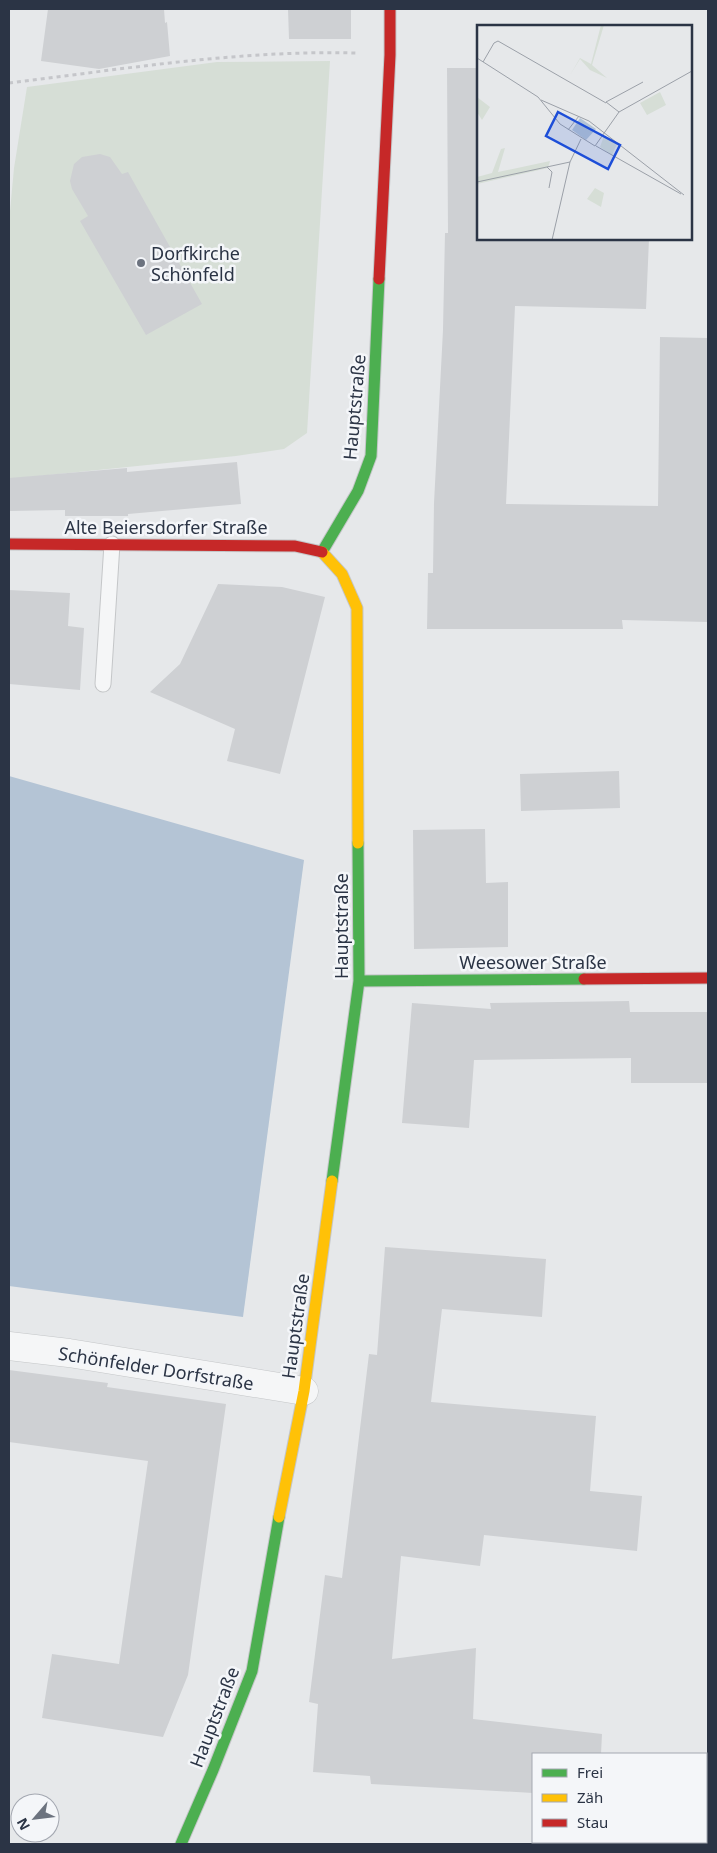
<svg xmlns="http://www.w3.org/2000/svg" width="717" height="1853" viewBox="0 0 717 1853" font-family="'Noto Sans',sans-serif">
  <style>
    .green { fill: #d6ded6 }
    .water { fill: #b4c4d5 }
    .building { fill: #ced0d3 }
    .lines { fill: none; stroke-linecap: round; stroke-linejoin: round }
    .lane-casing { stroke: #c4c6c8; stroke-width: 17 }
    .street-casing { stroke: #c4c6c8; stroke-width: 29 }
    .fast-casing { stroke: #c4c6c8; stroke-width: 13 }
    .slow-casing { stroke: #c4c6c8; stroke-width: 13 }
    .jam-casing { stroke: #c4c6c8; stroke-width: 13 }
    .path { stroke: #c5c6ca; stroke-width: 3; stroke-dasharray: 4 4; stroke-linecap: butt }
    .lane { stroke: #f5f6f7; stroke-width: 15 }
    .street { stroke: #f5f6f7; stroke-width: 28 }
    .fast { stroke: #4caf50; stroke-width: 11 }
    .slow { stroke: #ffc107; stroke-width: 11 }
    .jam { stroke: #c62828; stroke-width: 11 }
    .poi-dot { fill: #6c737f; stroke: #f4f6f9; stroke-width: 2 }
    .labels { text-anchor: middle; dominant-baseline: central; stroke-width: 5; stroke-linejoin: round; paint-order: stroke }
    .poi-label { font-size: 18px; fill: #2b3445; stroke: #f4f6f9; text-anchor: start }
    .street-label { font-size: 18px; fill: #2b3445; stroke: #f4f6f9 }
    .inset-road { fill: none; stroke: #9ba0a8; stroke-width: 1 }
    .view { fill: #1d4ed8; fill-opacity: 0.15; stroke: #1d4ed8; stroke-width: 2.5 }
    .inset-edge { fill: none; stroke: #2b3445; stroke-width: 2.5 }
  </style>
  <rect width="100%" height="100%" fill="#e6e8ea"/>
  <!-- green -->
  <path class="green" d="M330,61l-23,372 -23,16 -48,7 -227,23v-257l5,-54 13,-81 190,-25z"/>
  <!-- water -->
  <path class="water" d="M9,776l295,84 -61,457 -234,-31z"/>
  <!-- building -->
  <path class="building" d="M48,9h116l1,14 2,-1 3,34 -71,13 -58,-8z
    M288,9h63v30h-62z
    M447,68h31v171h171l-3,70 -131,-3 -9,198 152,2 2,-169 48,1v284l-86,-2 1,9h-196l1,-56h5l1,-70 9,-173 2,-97h3z
    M100,154l10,3 12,17 6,-2 74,132 -56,31 -66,-114 8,-5 -16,-27 -2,-8 4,-17 8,-7z
    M237,462l4,42 -113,10v2h-63v-6l-56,1v-33l118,-10v4z
    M218,584l64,3 43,10 -45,177 -53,-13 8,-32 -85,-37 30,-28z
    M9,590l61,3 -2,33 16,2 -4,62 -71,-6z
    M619,771l1,37 -99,3 -1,-37z
    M485,829l1,54 22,-1v65l-94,2 -1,-119z
    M629,1001l1,11h78v71h-77v-25l-157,2 -5,68 -67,-5 10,-120 79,6 -1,-6z
    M385,1247l161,12 -4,58 -100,-8 -11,93 165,14 -6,75 52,5 -5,55 -153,-16 -4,31 -79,-10 -9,103 84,-11 -3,71 129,15 -1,20h-68v39l-162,-9 -1,-8 -57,-4 5,-68 -9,-2 16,-127 17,3 27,-224 8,1z
    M9,1370l99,13 -1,4 119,17 -38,271 -25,62 -121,-19 10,-64 67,10 29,-203 -139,-19z"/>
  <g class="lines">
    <!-- lane casing -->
    <g class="lane-casing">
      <path id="lane" d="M103,684l9,-140"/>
    </g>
    <!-- street casing -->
    <g class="street-casing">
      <path id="street" d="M9,1346l60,7 235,38"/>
    </g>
    <!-- fast casing -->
    <g class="fast-casing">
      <path id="fast" d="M322,552l36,-61 13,-35 8,-177
        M359,981l225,-2
        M332,1181l27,-200 -1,-138
        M181,1844l32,-74 39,-99 27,-154"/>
    </g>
    <!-- slow casing -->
    <g class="slow-casing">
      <path id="slow" d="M322,552l20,22 15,34 1,235
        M279,1517l25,-126 28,-210"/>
    </g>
    <!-- jam casing -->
    <g class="jam-casing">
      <path id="jam" d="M379,279l11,-224v-46
        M9,544l286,2 27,6
        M584,979l124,-1"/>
    </g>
    <!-- path -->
    <path class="path" d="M9,83c115,-14 231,-33 347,-30"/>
    <!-- lane -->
    <use href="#lane" class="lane"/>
    <!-- street -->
    <use href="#street" class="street"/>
    <!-- fast -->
    <use href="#fast" class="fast"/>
    <!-- slow -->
    <use href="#slow" class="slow"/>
    <!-- jam -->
    <use href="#jam" class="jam"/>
  </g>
  <!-- markers -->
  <circle class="poi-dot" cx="141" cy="263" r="5"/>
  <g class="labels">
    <!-- poi labels -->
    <g class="poi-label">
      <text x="151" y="253">Dorfkirche<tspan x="151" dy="21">Schönfeld</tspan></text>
    </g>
    <!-- street labels -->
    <g class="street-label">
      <text transform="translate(354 407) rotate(-85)">Hauptstraße</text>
      <text x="166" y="527">Alte Beiersdorfer Straße</text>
      <text transform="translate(341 926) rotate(-90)">Hauptstraße</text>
      <text x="533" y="962">Weesower Straße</text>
      <text transform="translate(295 1326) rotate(-82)">Hauptstraße</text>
      <text transform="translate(156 1368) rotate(9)">Schönfelder Dorfstraße</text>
      <text transform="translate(214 1717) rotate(-69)">Hauptstraße</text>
    </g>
  </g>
  <!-- overview -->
  <g transform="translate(477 25)">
    <rect width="215" height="215" fill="#e6e8ea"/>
    <path d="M124,0h3l-12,40 15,13 -17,-8 -10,-11 -10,16 10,-17 11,6zM183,67l6,13 -19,10 -7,-12zM0,72l13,10 -8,13 -5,-8zM127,111l13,8 -5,11 -12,-8zM28,123l-7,24 52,-11 -2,7 -71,16v-7l15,-4 9,-24zM118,163l9,5 -3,14 -14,-8z" fill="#d6ded6"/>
    <path d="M103,93l16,11 -10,11 -14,-10z" fill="#b4c4d5"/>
    <path class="inset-road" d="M0,33l61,39 22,27 35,22 24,-34 73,-41M6,37l11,-19 4,-2 108,62M64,75l48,21 95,74M142,87l-13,-10 37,-20M91,105l11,-14M119,121l85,48M70,142l5,5 -3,16M0,157l93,-20M75,215l18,-78 11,-23"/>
    <path class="view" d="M81,87l62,33 -12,24 -62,-33z"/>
    <rect width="215" height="215" class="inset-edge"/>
  </g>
  <!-- border -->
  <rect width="717" height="1853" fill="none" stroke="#2b3445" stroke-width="20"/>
  <!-- legend -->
  <rect x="532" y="1753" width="175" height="90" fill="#f4f6f9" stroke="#a4a8b1"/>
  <rect x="542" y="1769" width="25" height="8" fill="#4caf50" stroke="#a4a8b1"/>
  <text x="577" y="1778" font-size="15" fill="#2b3445">Frei</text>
  <rect x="542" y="1794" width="25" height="8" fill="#ffc107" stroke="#a4a8b1"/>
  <text x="577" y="1803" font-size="15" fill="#2b3445">Zäh</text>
  <rect x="542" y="1819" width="25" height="8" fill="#c62828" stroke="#a4a8b1"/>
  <text x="577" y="1828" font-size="15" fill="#2b3445">Stau</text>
  <!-- north arrow -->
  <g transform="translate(35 1818) rotate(242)"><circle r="24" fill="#f4f6f9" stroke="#a4a8b1"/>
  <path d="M0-4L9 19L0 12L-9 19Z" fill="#6c737f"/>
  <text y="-8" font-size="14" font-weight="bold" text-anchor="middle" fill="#2b3445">N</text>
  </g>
</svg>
